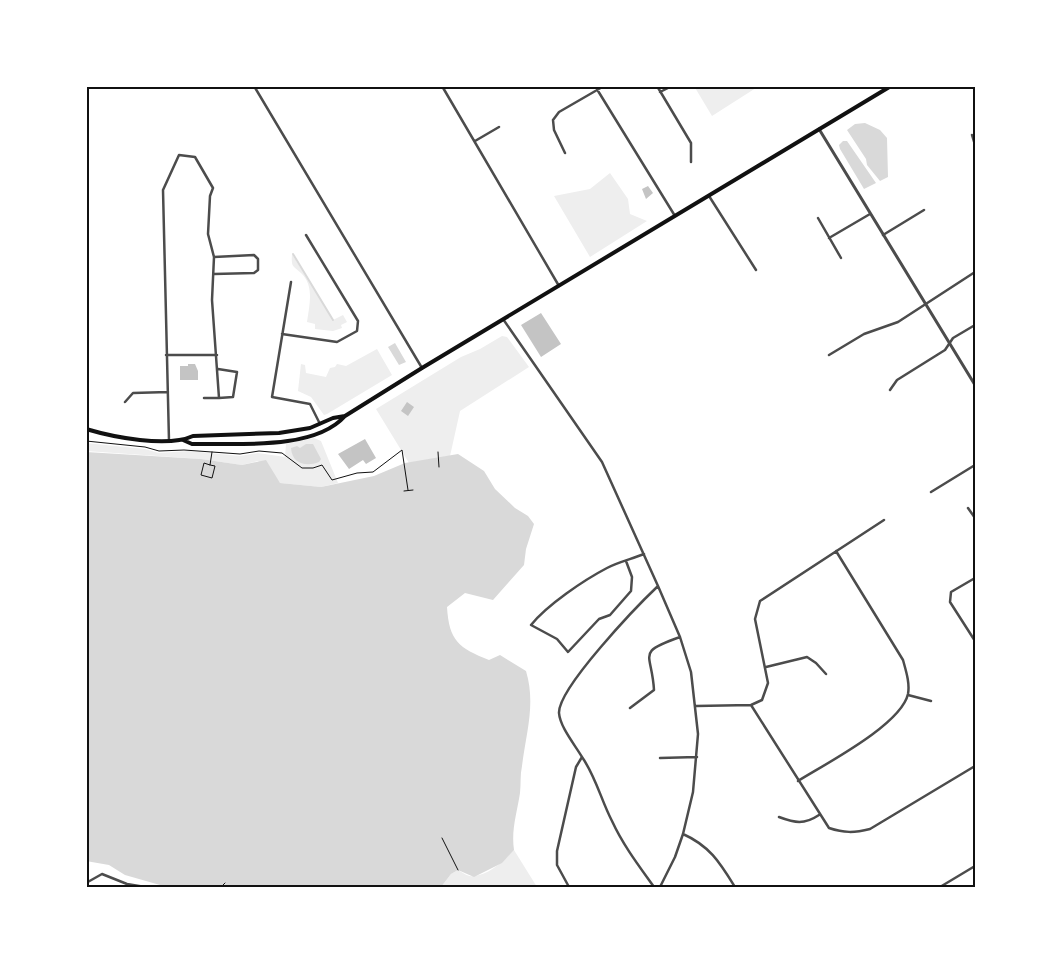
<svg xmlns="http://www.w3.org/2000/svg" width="1061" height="973" viewBox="0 0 1061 973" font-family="'IBM Plex Serif',serif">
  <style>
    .green { fill: #eee }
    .water { fill: #d9d9d9 }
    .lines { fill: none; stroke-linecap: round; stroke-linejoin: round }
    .stream { stroke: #d9d9d9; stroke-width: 2 }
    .building { fill: #c4c4c4 }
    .path { stroke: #111; stroke-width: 1 }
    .minor { stroke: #4c4c4c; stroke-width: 2.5 }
    .tertiary { stroke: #4c4c4c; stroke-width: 3 }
    .primary { stroke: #111; stroke-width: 4 }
    .neatline { fill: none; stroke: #111; stroke-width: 2 }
  </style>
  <rect width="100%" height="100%" fill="#fff"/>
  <!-- green -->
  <path class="green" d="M694,86h65l-47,30z
    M610,173l18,26 2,15 17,7 -57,36 -36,-61 36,-7z
    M292,254l41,66 10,-5 4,7 -6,3 1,3 -9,3 -18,-2v-5l-8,-2c2,-16 8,-36 -6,-49 -8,-8 -10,-5 -9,-19z
    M502,336l5,1 22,30 -69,44 -10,45 -41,7 -33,-54 85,-52 19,-8z
    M377,349l15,26 -65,39 -3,1 -13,-18 -13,-6 3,-27 4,1 1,8 20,4 4,-9 5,-1 2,-3 9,2z
    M314,438l7,3 17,42 -17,4 -41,-4 -22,-22 -16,4 -41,-6 -115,-8v-8l59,6 14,4 30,-2 51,5 18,-3 27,4 1,-13z
    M514,850l23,37h-96l10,-13 7,-4c5,3 10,7 15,6 16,-1 31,-15 41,-26z"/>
  <!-- water -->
  <path class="water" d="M865,123l15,7 7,8 1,39 -8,4 -13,-16 -1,-6 -19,-29 8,-6z
    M843,141h4l29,42 -12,6 -24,-40 -1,-4z
    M395,343l11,19 -7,3 -11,-18z
    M306,444h7l8,15 -2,3c-13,5 -27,2 -28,-14l6,-2 3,2z
    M86,452l115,7 41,6 24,-5 14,23 41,4 53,-11 31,-13 53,-9 26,17 11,18 20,19 13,8 6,8 -8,25 -2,16 -31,35 -28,-7 -18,14c2,34 12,41 42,53l11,-5 26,16c10,33 0,62 -4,95 -2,9 -1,18 -2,27 -3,20 -9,37 -6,57l-12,13 -28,14 -16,-7 -7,4 -10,13h-274l-42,-12 -16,-10 -23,-4z"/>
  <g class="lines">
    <!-- stream -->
    <path class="stream" d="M293,254l40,66"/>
  </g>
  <!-- building -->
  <path class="building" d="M648,186l5,7 -7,6 -4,-10z
    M541,313l20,31 -20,13 -20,-32z
    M188,364h7l3,7v9h-18v-14h8z
    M407,402l7,5 -6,9 -7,-5z
    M365,439l11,19 -10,6 -3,-4 -14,9 -11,-15z"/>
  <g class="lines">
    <!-- path -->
    <path class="path" d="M86,441l59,6 14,4 25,-1 56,4 19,-3 23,2 20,15h11l9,-3 10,15 25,-7 16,-1 29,-22 6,40
      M438,452l1,15
      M210,465l5,1 -3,12 -11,-3 3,-12 6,2 2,-13
      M404,491l9,-1
      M442,838l16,32
      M221,887l4,-4"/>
    <!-- minor -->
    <path class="minor" d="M254,86l168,282
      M442,86l117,200
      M595,86l80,130
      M657,86l34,57v19
      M660,92l12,-6
      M972,135l3,10
      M475,141l24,-14
      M565,153l-11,-23 -1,-10 6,-8 45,-26
      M709,196l47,74
      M818,218l23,40
      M883,235l41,-25
      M829,238l41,-24
      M214,257l40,-2 4,4v11l-4,3 -40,1
      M291,282l-19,115 38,7 10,20
      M503,319l99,143 56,124 22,51 11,35 7,62 -5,58 -10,42 -8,23 -15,30
      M282,334l55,8 20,-11 1,-10 -52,-86
      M166,355h51
      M829,355l35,-21 34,-12 77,-50
      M890,390l7,-10 48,-30 8,-12 22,-13
      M204,398h15
      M125,402l8,-9 35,-1
      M169,441l-6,-251 16,-35 16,2 18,31 -3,8 -2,38 6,23 -2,43 7,98 14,-1 4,-25 -19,-3
      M931,492l44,-27
      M968,508l7,10
      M626,561l6,16 -1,14 -21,24 -11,4 -31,33 -11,-13 -26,-14c16,-20 53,-45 76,-57 11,-6 25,-9 37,-14
      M975,578l-24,14 -1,10 25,39
      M766,667l41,-10 9,6 10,11
      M908,695l23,6
      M751,705l78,123c15,5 25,5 41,1l105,-63
      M696,706l55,-1 11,-5 6,-17 -13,-64 5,-18 124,-81
      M630,708l24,-18c-2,-38 -19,-37 26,-53
      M582,757c14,20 19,43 30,64 11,24 27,45 42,66
      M660,758l37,-1
      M798,781c27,-17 103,-56 110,-87 2,-11 -2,-23 -5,-34l-67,-109
      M779,817c16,6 25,8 40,-2
      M683,834c27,12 37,29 52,53
      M86,883l16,-9 25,10 18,3
      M569,887l-12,-22v-14l19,-84 6,-10c-7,-12 -22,-30 -23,-44 -1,-25 79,-108 99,-127
      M940,887l35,-21"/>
    <!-- tertiary -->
    <path class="tertiary" d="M819,129l156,256"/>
    <!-- primary -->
    <path class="primary" d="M86,429c27,8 81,19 107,7l86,-3 31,-5 23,-10 12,-2
      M183,440l9,4c44,-1 122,7 153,-28l77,-48 469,-282"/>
  </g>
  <!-- border -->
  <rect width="1061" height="973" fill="none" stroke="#ffffff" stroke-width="175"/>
  <rect x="88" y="88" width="886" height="798" class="neatline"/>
</svg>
